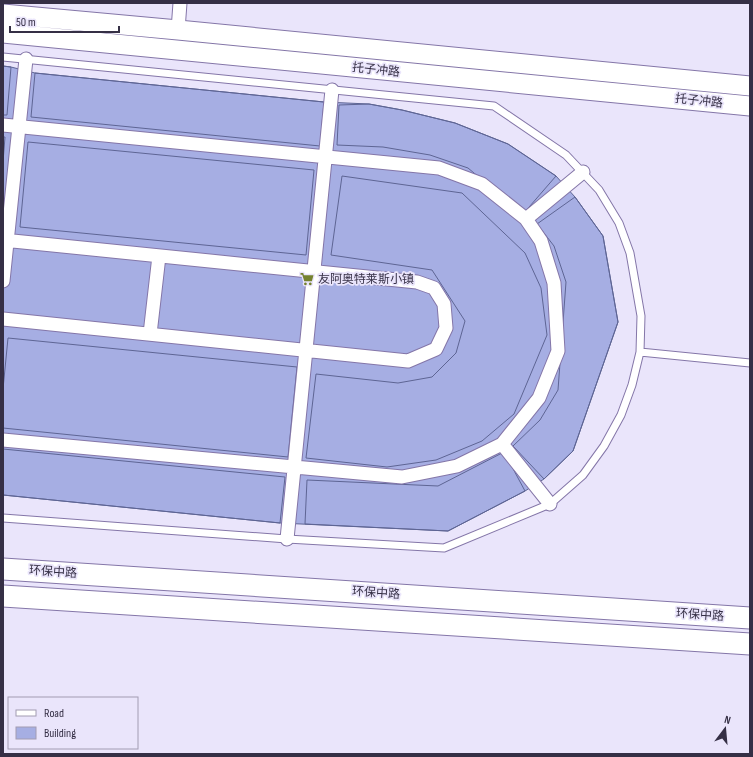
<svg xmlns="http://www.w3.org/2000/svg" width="753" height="757" viewBox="0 0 753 757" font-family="'Sofia Sans Condensed','Noto Sans SC',sans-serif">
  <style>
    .building { fill: #a6aee3; stroke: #5e6594 }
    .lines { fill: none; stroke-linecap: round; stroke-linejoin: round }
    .lane-casing { stroke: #8476a8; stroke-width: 9 }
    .street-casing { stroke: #8476a8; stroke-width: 15 }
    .secondary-casing { stroke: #8476a8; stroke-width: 21 }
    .primary-casing { stroke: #8476a8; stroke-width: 23 }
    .lane { stroke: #fff; stroke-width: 7 }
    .street { stroke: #fff; stroke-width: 13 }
    .secondary { stroke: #fff; stroke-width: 19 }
    .primary { stroke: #fff; stroke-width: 21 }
    .labels { text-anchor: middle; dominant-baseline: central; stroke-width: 3.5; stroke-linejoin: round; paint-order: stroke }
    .street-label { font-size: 12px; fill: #352f45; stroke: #eae5fb }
    .poi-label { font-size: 12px; fill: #352f45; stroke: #eae5fb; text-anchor: start }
  </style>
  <rect width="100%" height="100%" fill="#eae5fb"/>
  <!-- building -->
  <path class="building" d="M3,66l8,1 -4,48h-4z
    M3,66l8,1 24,6 289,29 45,2 33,6 53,13 53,21 48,32 19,21 28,39 15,86 -45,129 -29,28 -19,12 -77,40 -168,-8 -277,-28z
    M35,73l289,29 -4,44 -289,-29z
    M369,104l33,6 53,13 53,21 48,32 -33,38 -55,-46 -38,-13 -47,-8 -46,-2 2,-40z
    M3,137h2l-2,25z
    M28,142l286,28 -8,85 -286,-28z
    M342,176l120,17 63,60 16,35 6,47 -33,79 -32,27 -46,19 -49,7 -81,-9 10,-84 82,9 34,-6 24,-24 9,-32 -33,-51 -101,-15z
    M575,197l28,39 15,86 -45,129 -29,28 -31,-33 27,-26 18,-30 8,-108 -12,-36 -17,-22z
    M8,338l289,29 -9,90 -285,-29v-39z
    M3,449l282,28 -5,46 -277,-28z
    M504,452l21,39 -77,40 -143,-7 2,-44 131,6z"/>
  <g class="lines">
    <!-- lane casing -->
    <g class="lane-casing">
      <path id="lane" d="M3,57l491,49 72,49 33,35 20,33 11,30 11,63 -1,36 -8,33 -11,30 -17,31 -21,29 -33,29 -106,44 -157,-9 -284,-21
        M640,352l110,11"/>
    </g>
    <!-- street casing -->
    <g class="street-casing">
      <path id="street" d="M178,30l2,-27
        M3,125l436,43 43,16 44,35 15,22 13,42 4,68 -19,47 -37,46 -45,22 -55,11 -399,-37
        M526,219l57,-47
        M3,240l414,42 17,6 10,16 2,24 -10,21 -28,12 -405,-42
        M3,281l23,-222
        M150,334l9,-78
        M502,444l48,60
        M287,539l45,-449"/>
    </g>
    <!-- secondary casing -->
    <g class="secondary-casing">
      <path id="secondary" d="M3,14l175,16 572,56
        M3,33l747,73"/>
    </g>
    <!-- primary casing -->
    <g class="primary-casing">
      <path id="primary" d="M3,569l747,49
        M3,596l747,48"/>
    </g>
    <!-- lane -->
    <use href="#lane" class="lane"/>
    <!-- street -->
    <use href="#street" class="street"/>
    <!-- secondary -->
    <use href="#secondary" class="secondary"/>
    <!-- primary -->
    <use href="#primary" class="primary"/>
  </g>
  <!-- icons -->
  <defs>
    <g id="supermarket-bare" transform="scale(1.08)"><path d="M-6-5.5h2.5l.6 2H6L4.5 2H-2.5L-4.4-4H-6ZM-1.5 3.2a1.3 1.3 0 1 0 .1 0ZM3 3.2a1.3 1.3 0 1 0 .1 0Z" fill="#75822f" stroke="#eae5fb" stroke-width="2.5" paint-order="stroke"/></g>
  </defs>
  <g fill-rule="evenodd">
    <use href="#supermarket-bare" x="307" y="279"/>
  </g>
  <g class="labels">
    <!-- street labels -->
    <g class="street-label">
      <text transform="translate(376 70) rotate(6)">托子冲路</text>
      <text transform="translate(699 101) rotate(6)">托子冲路</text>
      <text transform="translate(53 572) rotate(4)">环保中路</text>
      <text transform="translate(376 593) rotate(4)">环保中路</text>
      <text transform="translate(700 615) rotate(4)">环保中路</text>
    </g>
    <!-- poi labels -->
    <g class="poi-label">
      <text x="318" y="279">友阿奥特莱斯小镇</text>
    </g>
  </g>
  <!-- border -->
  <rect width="753" height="757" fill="none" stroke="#352f45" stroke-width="8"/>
  <!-- legend -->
  <rect x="8" y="697" width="130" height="52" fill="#eae5fb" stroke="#a29cb2"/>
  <rect x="16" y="710" width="20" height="6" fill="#ffffff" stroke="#a29cb2"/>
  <text x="44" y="717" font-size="12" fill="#352f45">Road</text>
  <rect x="16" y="727" width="20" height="12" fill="#a6aee3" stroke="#a29cb2"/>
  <text x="44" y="737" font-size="12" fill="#352f45">Building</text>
  <!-- north arrow -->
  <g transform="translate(725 729) rotate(16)" stroke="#eae5fb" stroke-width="3" paint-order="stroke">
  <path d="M0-3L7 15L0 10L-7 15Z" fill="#352f45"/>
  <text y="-6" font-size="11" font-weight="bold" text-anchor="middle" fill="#352f45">N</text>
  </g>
  <!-- scale -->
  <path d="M10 26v6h109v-6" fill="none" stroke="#352f45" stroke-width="2"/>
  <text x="16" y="26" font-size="12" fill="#352f45" stroke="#eae5fb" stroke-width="3" paint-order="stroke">50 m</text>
</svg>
